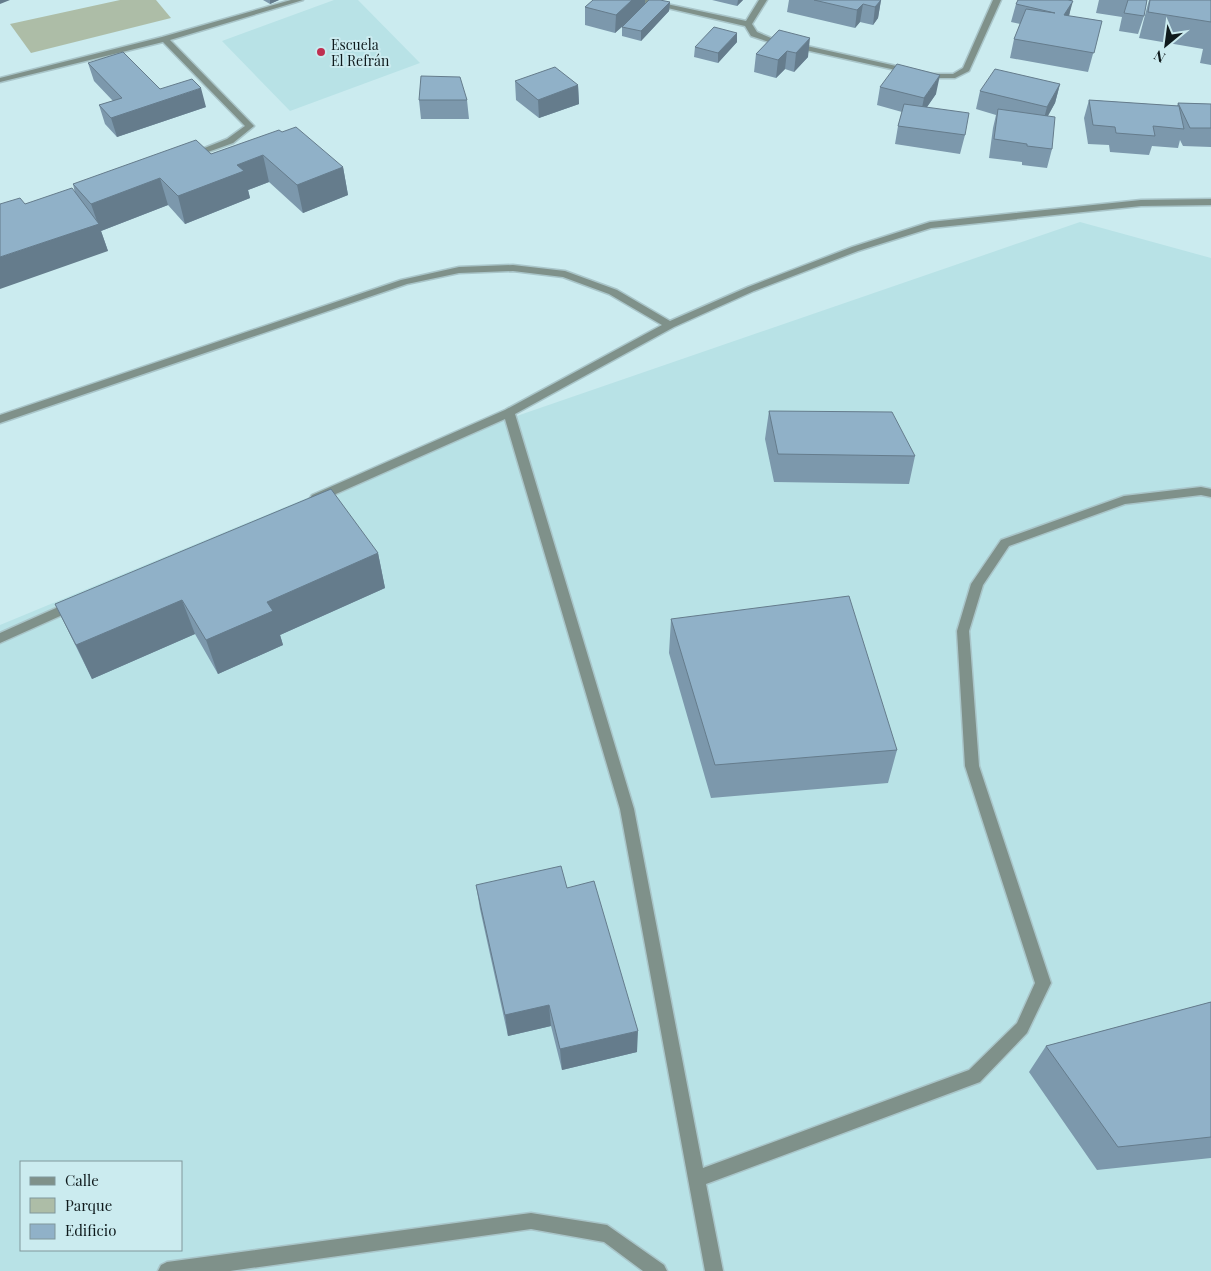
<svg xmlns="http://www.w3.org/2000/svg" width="1211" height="1271" viewBox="0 0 1211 1271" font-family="'Playfair Display',serif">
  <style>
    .built { fill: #b8e2e6; fill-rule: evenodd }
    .green { fill: #adbda7 }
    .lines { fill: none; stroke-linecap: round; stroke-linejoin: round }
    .service-casing { stroke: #a9c5c9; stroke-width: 3 }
    .minor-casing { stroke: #a9c5c9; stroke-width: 3 }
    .service { fill: #7f918a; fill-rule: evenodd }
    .minor { fill: #7f918a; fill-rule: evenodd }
    .wall { fill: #7c98ac }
    .shaded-wall { fill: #657c8c }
    .building { fill: #90b1c8; stroke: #657c8c }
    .poi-dot { fill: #bf2f50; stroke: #cbebef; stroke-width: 2 }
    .labels { text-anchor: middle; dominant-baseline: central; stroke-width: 4; stroke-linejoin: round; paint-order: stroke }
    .far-poi-label { font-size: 14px; fill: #0f1a1c; stroke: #cbebef; text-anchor: start }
  </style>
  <rect width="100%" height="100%" fill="#cbebef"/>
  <!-- built -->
  <path class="built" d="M334,0h24l62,63 -130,48 -68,-70z
    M1080,222l131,36v1013h-1211v-646l447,-185zM21,1162h160v88h-160z"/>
  <!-- green -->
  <path class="green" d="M120,0h36l15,18 -140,35 -21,-29z"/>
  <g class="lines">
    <!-- service casing -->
    <g class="service-casing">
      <path id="service" d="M1211,199v6l-70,1 -210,22 -73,23 -104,40 -80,36 -159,87 119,395 69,359 266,-98 48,-47 18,-40 -70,-217 -8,-135 14,-47 30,-44 123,-44 77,-9 10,2v8l-10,-2 -76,9 -116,42 -26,39 -14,46 10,135 72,217 -24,50 -47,49 -274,102 17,87h-18l-85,-462 -115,-390 -185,82 -4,1 -6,-4 2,-3 193,-85 157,-85 -53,-31 -46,-17 -50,-6 -54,2 -52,11 -407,139v-8l401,-135 58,-13 54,-2 52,6 52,19 53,31 78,-34 104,-40 78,-25 211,-22z
        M74,600l4,2 2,3 -2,3 -78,35v-10z
        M531,1213l76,12 57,40 3,6h-24l-39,-29 -73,-13 -301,42h-72l3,-6 6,-3z"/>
    </g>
    <!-- minor casing -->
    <g class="minor-casing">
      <path id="minor" d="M291,0h12l-133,40 84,86 -21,17 -39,14 -3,1 -4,-3 40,-16 18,-13 -82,-84 -163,40v-4l162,-41z
        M633,0h15l98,21 13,-21h8l-15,24 5,8 14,6 161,36h21l10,-6 30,-68h8l-32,71 -14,7h-23l-163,-36 -18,-6 -6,-10z"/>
    </g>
    <!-- service -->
    <use href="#service" class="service"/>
    <!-- minor -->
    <use href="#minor" class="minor"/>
  </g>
  <!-- wall -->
  <path class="wall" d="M263,0h16l-9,4z
    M593,0h52v4l25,-2 -1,9 -28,30 -19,-5v-9l-7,6 -30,-8v-18z
    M712,0h31l-6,6z
    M789,0h92l-3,18 -5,7 -13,-3 -5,6 -68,-16z
    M1018,0h54l-3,16 33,5 -14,51 -78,-14 4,-19 6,-15 -9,-2 5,-18z
    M1099,0h48l-3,16 -6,18 -19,-3 3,-14 -26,-4z
    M1149,0h62v65l-11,-2 3,-14 -64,-11z
    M779,30l29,27 -14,15 -9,-3 -9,9 -22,-6 2,-18z
    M737,42l-19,21 -24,-6 1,-10z
    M88,63l72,26 46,18 -89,30 -12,-13 -6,-19 14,-4 -19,-20z
    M515,81l63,4 1,19 -40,14 -23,-18z
    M1060,84l-5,19 -7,13 4,33 -5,19 -25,-3v-3l-33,-4 4,-30 3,-13 -20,-6 4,-18z
    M880,87l56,7 -9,13 38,28 -5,19 -65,-10 3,-18 4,-14 -25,-7z
    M419,100h48l2,19h-48z
    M1089,100l88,6 1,-3 33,1v43l-28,-1 -3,-6 -2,8 -26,-2 -3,9 -39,-3 -1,-7 -21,-1 -4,-26z
    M282,132l61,35 5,28 -45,18 -34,-31 -21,8 2,8 -65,26 -17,-19 -67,26 7,20 -83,-47 50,-11 -2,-9 138,-30z
    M769,411l146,45 -6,28 -135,-2 -9,-43z
    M378,553l7,35 -105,47 3,10 -65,29 -23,-40 -103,45 -37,-75z
    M671,619l226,131 -9,33 -177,15 -42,-145z
    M476,885l91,3 70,164 -75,18 -11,-44 -43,10 -28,-127z
    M1211,1002v156l-114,12 -68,-98 17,-26z"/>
  <!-- shaded-wall -->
  <path class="shaded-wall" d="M0,0h10l-10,4z
    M270,0h9l-9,4z
    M632,0h13v5l-30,28 1,-18z
    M738,0h5l-6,6z
    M881,0l-3,18 -5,7 2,-18z
    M1073,1l-5,18 -4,-4z
    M670,2l-1,9 -28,30v-10z
    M863,4l-3,18 -5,6 2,-18z
    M737,33v9l-19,21v-10z
    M810,38l-2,19 -14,15 2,-19z
    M787,51l-2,18 -9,9 2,-18z
    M940,75l-4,19 -16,23 4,-19z
    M1060,84l-5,19 -13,23 5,-19z
    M578,85l1,19 -40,14 -1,-18z
    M201,88l5,19 -89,30 -6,-19z
    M263,155l6,27 -21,8 2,8 -65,26 -7,-28 59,-31z
    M343,167l5,28 -45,18 -6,-28z
    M160,178l8,27 -67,26 7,20 -108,38v-32l98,-33 -7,-20z
    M378,553l7,35 -105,47 3,10 -65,29 -12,-34 61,-38z
    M182,600l13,34 -103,45 -16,-34z
    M549,1005l2,21 -43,10 -3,-21z
    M638,1031l-1,21 -75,18 -2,-21z"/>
  <!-- building -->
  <path class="building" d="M593,0h39l-16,15 -31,-8z
    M649,0h11l10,2 -29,29 -19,-4z
    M814,0h67l-6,7 -12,-3 -6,6z
    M1018,0h50l5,1 -9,14 38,6 -8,32 -80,-14 12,-30 29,4 -39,-9z
    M1128,0h19l-3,16 -20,-3z
    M1150,0h61v22l-63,-10z
    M714,27l23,6 -19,20 -23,-6z
    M779,30l31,8 -14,15 -9,-2 -9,9 -22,-6z
    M123,52l37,37 32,-10 9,9 -90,30 -12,-13 23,-7 -34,-35z
    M897,64l43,11 -16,23 -44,-11z
    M555,67l23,18 -40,15 -23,-19z
    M995,69l65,15 -13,23 -67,-16z
    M421,76l39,1 7,23h-48z
    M1089,100l90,6 5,23 -31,-3 2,10 -39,-3 -1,-6 -22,-2z
    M1178,103l33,1v24h-21z
    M904,104l65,9 -4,22 -67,-9z
    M998,109l57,8 -3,32 -25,-3v-2l-33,-5z
    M296,127l47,40 -46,18 -34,-30 -26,10 7,6 -66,25 -18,-18 -69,26 -18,-20 123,-44 15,14 68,-24 3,2z
    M72,188l27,36 -99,33v-53l20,-6 5,6z
    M769,411l123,1 23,44 -137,-2z
    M331,489l47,64 -111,49 6,9 -67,29 -24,-40 -106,45 -21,-41z
    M849,596l48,154 -182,15 -44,-146z
    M561,866l6,22 27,-7 44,150 -78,18 -11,-44 -44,10 -29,-130z
    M1211,1002v135l-93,10 -72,-101z"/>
  <!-- markers -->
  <circle class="poi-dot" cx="321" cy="52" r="5"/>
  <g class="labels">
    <!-- far-poi labels -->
    <g class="far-poi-label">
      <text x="331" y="44">Escuela<tspan x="331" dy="16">El Refrán</tspan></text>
    </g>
  </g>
  <!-- legend -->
  <rect x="20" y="1161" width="162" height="90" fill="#cbebef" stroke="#80979b"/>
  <rect x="30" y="1177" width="25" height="8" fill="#7f918a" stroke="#80979b"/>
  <text x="65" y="1186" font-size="15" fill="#0f1a1c">Calle</text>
  <rect x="30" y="1198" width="25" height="15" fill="#adbda7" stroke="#80979b"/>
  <text x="65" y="1211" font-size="15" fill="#0f1a1c">Parque</text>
  <rect x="30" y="1224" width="25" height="15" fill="#90b1c8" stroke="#80979b"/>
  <text x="65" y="1236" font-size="15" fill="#0f1a1c">Edificio</text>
  <!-- north arrow -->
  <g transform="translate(1166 45) rotate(209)" stroke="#cbebef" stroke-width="4" paint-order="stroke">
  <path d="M0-4L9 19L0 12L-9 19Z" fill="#0f1a1c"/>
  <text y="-8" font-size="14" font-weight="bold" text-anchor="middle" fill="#0f1a1c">N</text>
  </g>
</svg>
